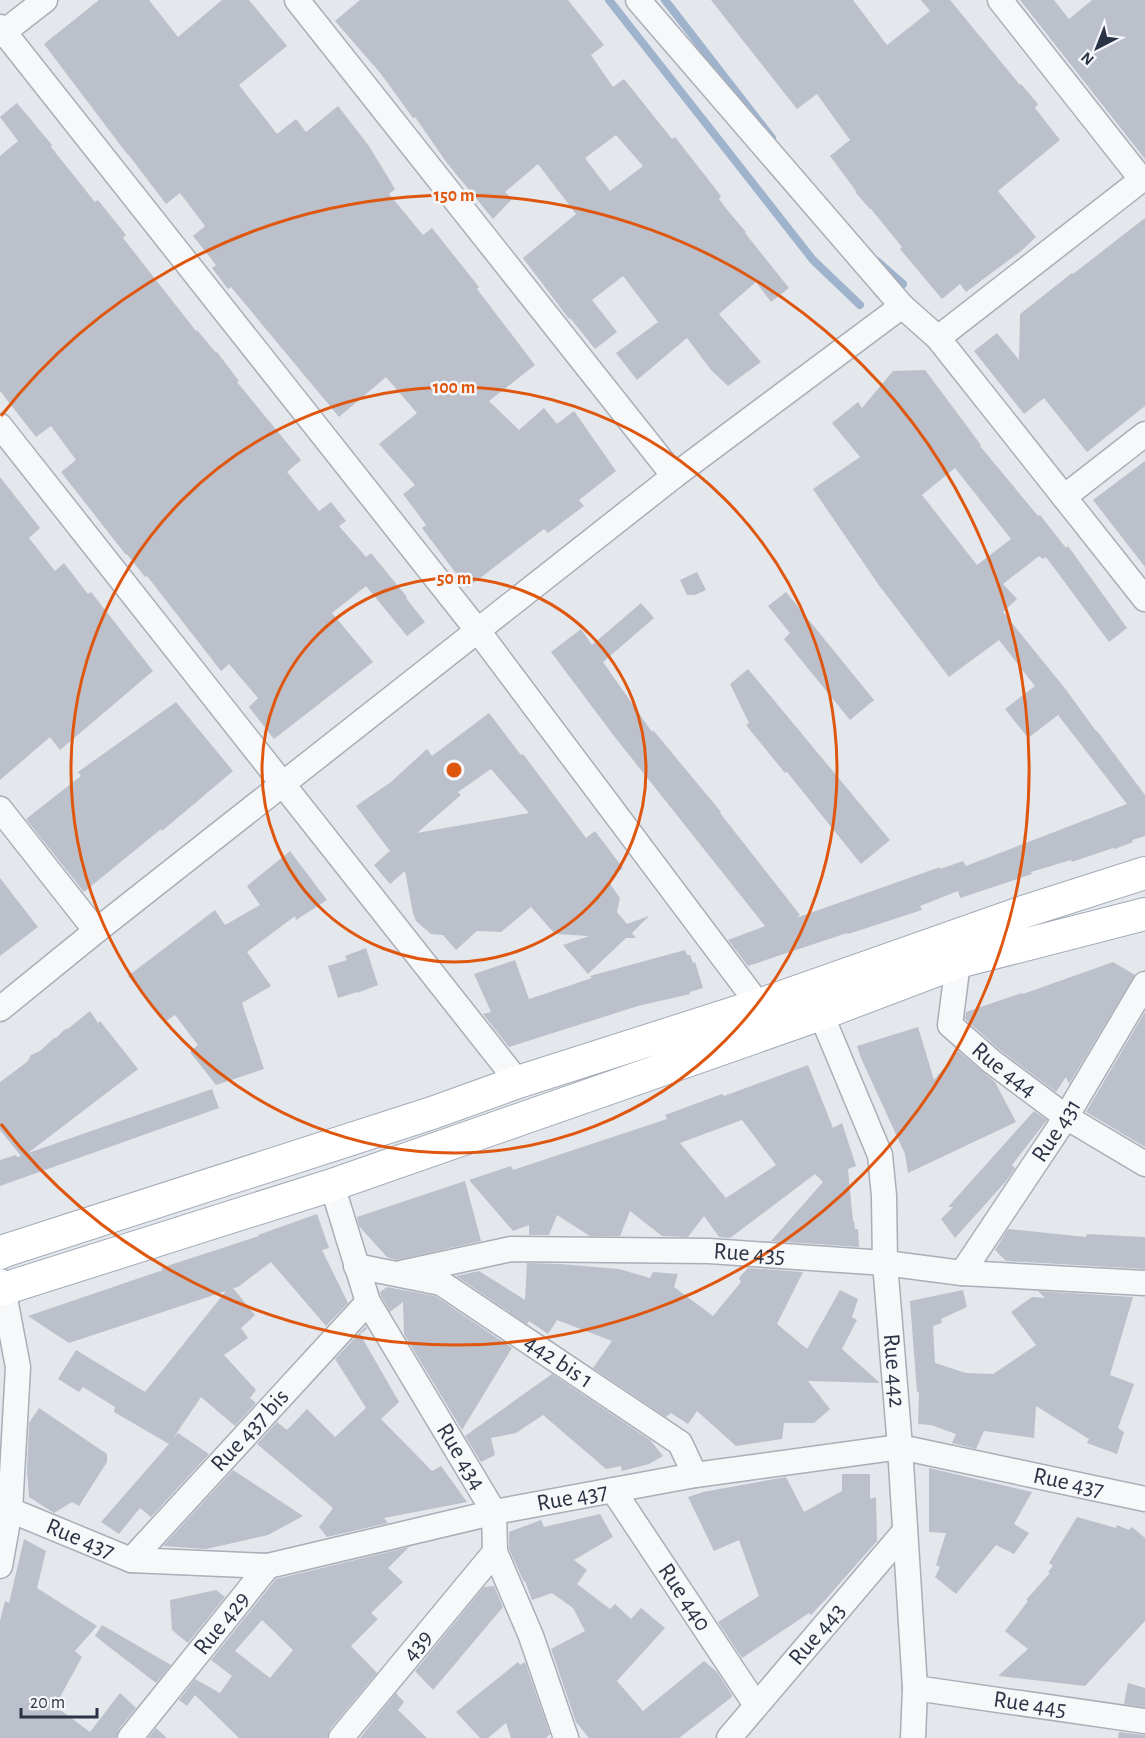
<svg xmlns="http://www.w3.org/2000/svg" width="1145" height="1738" viewBox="0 0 1145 1738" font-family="'Alegreya Sans',sans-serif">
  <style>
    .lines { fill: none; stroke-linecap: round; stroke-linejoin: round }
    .stream { stroke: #9fb4cc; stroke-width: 8 }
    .building { fill: #bbc0ca; fill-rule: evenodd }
    .minor-casing { stroke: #a9aeb7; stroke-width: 27 }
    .major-casing { stroke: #a3abb8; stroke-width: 34 }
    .minor { stroke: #f7f8fa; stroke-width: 24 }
    .major { stroke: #fff; stroke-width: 32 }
    .ring { fill: none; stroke: #df570f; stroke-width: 3 }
    .labels { text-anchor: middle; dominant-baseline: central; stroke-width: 5; stroke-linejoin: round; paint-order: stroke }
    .street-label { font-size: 24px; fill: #2b3445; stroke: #f4f6f9 }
    .centre { fill: #df570f; stroke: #f4f6f9; stroke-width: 3 }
    .ring-label { font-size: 18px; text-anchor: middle; font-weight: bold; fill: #df570f; stroke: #f4f6f9; stroke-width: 5; stroke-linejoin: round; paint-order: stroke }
  </style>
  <rect width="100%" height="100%" fill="#e4e7ec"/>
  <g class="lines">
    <!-- stream -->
    <path class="stream" d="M609,0l204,260 47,45
      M665,0l107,138
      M877,261l26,23"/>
  </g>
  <!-- building -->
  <path class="building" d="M99,0h50l29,37 44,-37h27l38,46 -48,39 38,49 19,-15 10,13 32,-26 31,40 26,43 -6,5 34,41 9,-7 47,59 -2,2 58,76 -46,36 30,29 25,-22 13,16 17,-13 42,60 -37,29 5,6 -36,27 -4,-4 -77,59 -45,-60 4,-3 -23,-31 12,-9 -36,-41 38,-31 -31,-36 -47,40 -108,-130 -3,2 -16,-21 4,-3 -23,-29 12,-10 -25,-33 -14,11 -38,-50h-1l-83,-110z
    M360,0h208l36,45 -13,10 22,32 11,-8 48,60 3,-2 46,59 -2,3 9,12 18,21 -1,1 44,55 -18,14 -15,-20 -37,32 42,48 -33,24 -17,-16 -24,-32 -50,42 -21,-27 42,-31 -35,-46 -31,24 25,32 -22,17 -25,-31 -1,1 -46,-61 53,-44 -38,-50 -33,28 7,7 -19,20 -46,-56 -32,-46 -2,1 -32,-44 -46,-53zM616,135l27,31 -33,25 -25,-33z
    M711,0h142l34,45 43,-34 -9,-11h29l70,85 1,-1 17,20 -3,4 25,32 -62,51 38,46 -15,14 -55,41 -6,-8 -18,15 -42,-50 2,-2 -31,-38h-1l-15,-17 1,-1 -26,-35 20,-16 -33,-46 -20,15z
    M1020,0h34l15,19 23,-19h53v159z
    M17,103l35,42 -1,2 44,55 3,-2 28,35 -3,3 73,93 1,-1 19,23 1,-1 22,29 -2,1 64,78 -14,12 32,39 12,-9 15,19 -7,5 27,31 5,-4 36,44 -1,1 19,24 -18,14 -41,-50 -34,27 41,49 -99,77 -25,-32 9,-9 -29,-34 -8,7 -74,-95 -2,1 -18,-23 -1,1 -65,-83 15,-12 -25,-34 -15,11 -36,-46v-235l18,-15 -18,-24z
    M1145,218v188l-58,46 -43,-54 -20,16 -50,-63 23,-18 22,27 1,-46 52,-41 1,1z
    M925,370l56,75 -1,1 58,70 2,-1 26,33 2,-2 59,82 -18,14 -63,-85 -3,2 -4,-3 -36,28 14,15 -14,13 64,79 29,40h1l48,64v41l-13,4 1,2 -18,7 -2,-1 -41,14 -1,-2 -40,12 1,2 -72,24 -2,-7 -38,15 2,4 -74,24 -1,-1 -99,33 -20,-26 37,-14 -151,-190 -63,-84 30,-23 11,16 49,-42 13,15 -51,44 49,70 1,-2 68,82 -1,1 80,102 -4,3 144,-51v2l23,-8 3,5 161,-62 -69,-89 -30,23 -23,-29 30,-23 -36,-46 -50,37 -71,-93 -65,-95 47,-32 -28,-34 26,-21 4,6 31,-37zM955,468l56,71 -34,26 -55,-70z
    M1145,461v106l-52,-67z
    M0,477l40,51 -11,10 26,33 9,-8 24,31 3,-2 62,79 -93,79 -10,-13 -50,43z
    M697,572l9,18 -11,5h-8l-7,-15z
    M786,592l88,108 -24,20 -66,-81 6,-6 -22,-27z
    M748,669l142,171 -29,24 -74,-92 -2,1 -39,-48 3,-2 -19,-39z
    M176,702l57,69 -71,60 -1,-2 -77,63 -58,-73 55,-43 -3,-4z
    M489,713l32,42 2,-1 63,84 9,-7 28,37 -15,13 12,17 -3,14 10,12 22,-8 -17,17 4,5h-10l-38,36 -25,-29 26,-9 -34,-2 -24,-27 -30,25 -24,-1 -21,19 -13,-15 -12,-1 -15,-13 -3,-8 -8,-42 -15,13 -16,-19 16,-14 -34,-45 35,-24 36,-33 5,7zM491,769l38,44 -112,20 44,-38 -3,-3z
    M290,851l37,49 -31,20 -1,-4 -48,36 24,34 -29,17 22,66 -48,16 -26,-33 8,-7 -23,-30 -9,6 -38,-45 87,-66 10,15 35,-20 -13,-19z
    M0,878l38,49 -38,29z
    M366,948l12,37 -21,8v-1l-19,6 -10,-32 19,-6 -2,-4z
    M685,950l2,5h3l3,8 2,-1 8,26 -13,4v2l-52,12 -129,41 -26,-33 8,-2 -17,-38 41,-14 14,39 63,-21 -2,-2z
    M1113,962l22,13 -66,109 -3,-7 -10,15 -56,-42 -35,-31 1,-7 56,-19 1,1z
    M90,1011l8,12 2,-2 38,48 -110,84 184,-64 7,19 -219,78v-26l16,-5 1,2 4,-1 -21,-26v-48l27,-20 4,-7 9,-4 14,-13h2l8,-8 5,-2z
    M1145,1012v135l-59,-35z
    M918,1027l16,53 24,-29 37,31 21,40 -108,51 -3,-19 -44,-96 -4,-12z
    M808,1065l25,63 9,-5 14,43 -8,3 5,52h1l1,8h3l1,18 -88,-6 52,-59 -8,-8 -85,64 -11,-1 -15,-21 -16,21 -26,-1 -32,-25 -10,25h-30l-33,-21 -8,20h-20v-10l-16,6 -44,-51 42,-14 2,4 154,-51 -2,-4 57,-21 2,2zM742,1120l34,45 -50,33 -46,-55z
    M1034,1111l13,9 -35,45 3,3 -8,12 -52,58 -14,-19 12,-12h-5z
    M465,1181l16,60 -84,19 -8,-2 -3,-2 -27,-30 -2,-9z
    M317,1214l12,34 -7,2 26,53 -22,23 -55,-64 -33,25 -5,1 22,27 -14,13 7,10 -24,17 32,35 -6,8 6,5 -21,23 -34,-29 -29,43 6,-7 31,21 -58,63 -11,-9 -21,26 -18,-12 68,-78 -55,-32 1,-5 -32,-20 -4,5 -21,-13 18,-29 69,42 81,-101 -157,52 -41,-27 135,-46 -2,-2 98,-32 -1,-1z
    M1008,1229l78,8 1,-3 58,3v32l-139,-8 -11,-11z
    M527,1263l33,1 59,5 31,9 3,-6 25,2 -4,13 39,29 28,-34 -2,-4 9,-10 55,4 -26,52 30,25 33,-59 18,9 -6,18 5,3 -15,29 38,34 -72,-2 22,28 -16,14h-30l-2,16 -46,7 -39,-35 -9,13 -17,-11 -5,4 -73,-49 19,-27 -55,-21 -9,14 -19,-13 -2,3 -71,-48 23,-5 46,29z
    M387,1287l48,9 77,52 -50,82 -58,-96 -1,-32 -13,10 -9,-16 -1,-4z
    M963,1290l4,17 -26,12 1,4 -9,3 2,37 31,10 27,1 43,-29 -25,-33 21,-15 13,1 -7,-7 95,6 -23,78 24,9 -16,44 6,4 -7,22 -30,-11 2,-4 -53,-33 -2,32 -50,-7 -8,18 -24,-6 4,-9 -25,-9 -13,-1 1,-32h-2l-7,-91z
    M366,1326l1,3 -7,5 39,68 -18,17 51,52 9,-5 26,36 -83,16 4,5 -61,14 -8,-10 14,-19 -76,-64 20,-22 10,8 20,-21 28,28 31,-29 -31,-49z
    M552,1374l98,66 13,16 -14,8 -27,7 -1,-5 -15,3 -63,-54 -27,18 -25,5 4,17 -14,7 -16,-26z
    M39,1408l68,46v8l-28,44 -7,-4 -18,11 -25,-16 -2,-27 2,-47z
    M929,1468l103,24 -18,32 15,9 -15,21 -18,-9 -40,49 -21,-17 5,-10 -4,-2 10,-32 -17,-1z
    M233,1470l70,46 -35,19 -62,14 -43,-3z
    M842,1474h28v25l6,-2 1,44 -51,58 -15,16 -2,-2 -67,45 -24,-36 41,-26 -20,-56 -25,11 -26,-54 15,-5 83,-15 18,35 38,-21z
    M600,1514l13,23 -39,23 13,10 -10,14 33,25 5,-5 16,15 10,-11 24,20 -48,53 26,30 61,-50 13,11 15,23v2l-53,41h-90l-13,-16 -25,-73 34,-18 -12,-23 -21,-15 -20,7 -7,-19 -1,1 -15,-33v-17l32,-12 3,7z
    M1077,1517l39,11 1,-3 12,5 3,-3 13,11v83l-60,65 -87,-10 30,-27 -23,-18 23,-30 -2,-1 24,-27 -2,-1 5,-6 -4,-3z
    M24,1539l22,12 -9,37 60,38 -22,25 7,6 -27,49 35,26 30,-39 16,15 -17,21 -3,9h-116v-117l5,-20 4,2z
    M409,1547l-21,21 15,14 -32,31 7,6 -27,27 26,27 -47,56 -3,9h-88l-44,-43 -8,11 -8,-6 16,-21 25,14 12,-17 -21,-16 65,-81zM262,1620l31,30 -23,28 -35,-27z
    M494,1586l9,21 -70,83 -18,-19 69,-84z
    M216,1590l9,7 -37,46 -16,-13 -2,-30z
    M102,1625l69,40 -15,18 -61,-47z
    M518,1662l2,3 5,-3 25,72 -4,4h-35l-5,-15 -18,15h-8l-24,-26z
    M1128,1683l17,5v19l-21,-3z
    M396,1693l8,9 -6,8 29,28h-67z
    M156,1728l11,10h-19z
    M1119,1732l26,3v3h-27z"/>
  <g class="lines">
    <!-- minor casing -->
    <g class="minor-casing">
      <g id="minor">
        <path d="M297,0l377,476"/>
        <path d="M638,0l264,306 36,32 207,261"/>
        <path d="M1000,0l142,180"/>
        <path d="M0,27l478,604 281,374 5,15"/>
        <path d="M0,35l45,-35"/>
        <path d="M938,338l207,-161"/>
        <path d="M0,426l518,656"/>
        <path d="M1064,497l81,-63"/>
        <path d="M0,809l96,122"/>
        <path id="s1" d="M958,962l-8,63 41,36 75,56 79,47"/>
        <path d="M0,1009l96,-78 578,-455 228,-170"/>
        <path id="s2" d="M821,1014l59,141 4,41 1,67 15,184 15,241 -2,50"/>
        <path id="s3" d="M332,1185l36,117 126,210 1,40 36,84 35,102"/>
        <path id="s4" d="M356,1266l85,17 239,160 15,32"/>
        <path id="s5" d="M401,1273l110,-24 198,2 176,12 77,10 183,10"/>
        <path id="s6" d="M962,1273l104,-156 79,-133"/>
        <path d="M0,1281l3,7 15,79 -8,143 -10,56"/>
        <path id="s7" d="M613,1490l143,215"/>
        <path id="s8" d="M10,1510l121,50 137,6 232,-55 195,-36 205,-28 245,52"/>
        <path id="s9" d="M131,1560l237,-258"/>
        <path id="s10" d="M915,1688l230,33"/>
        <path id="s11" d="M130,1738l138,-172"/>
        <path id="s12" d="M341,1738l154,-186"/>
        <path id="s13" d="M729,1738l176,-207"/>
      </g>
    </g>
    <!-- major casing -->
    <g class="major-casing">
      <path id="major" d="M0,1253l7,-3 425,-137 86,-31 241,-77 264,-93 122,-39
        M0,1290l332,-105 489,-171 137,-52 187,-48"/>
    </g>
    <!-- minor -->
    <use href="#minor" class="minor"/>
    <!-- major -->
    <use href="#major" class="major"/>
  </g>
  <!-- distance rings -->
  <g class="ring">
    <circle cx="454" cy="770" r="192"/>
    <circle cx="454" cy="770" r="383"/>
    <path d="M1 416A575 575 0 1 1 1 1124"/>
  </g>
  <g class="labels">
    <!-- street labels -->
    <g class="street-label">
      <text stroke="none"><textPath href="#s1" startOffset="134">Rue 444</textPath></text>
      <text stroke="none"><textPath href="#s6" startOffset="171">Rue 431</textPath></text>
      <text stroke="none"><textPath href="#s5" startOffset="351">Rue 435</textPath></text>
      <text stroke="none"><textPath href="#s4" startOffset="228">442 bis 1</textPath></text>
      <text stroke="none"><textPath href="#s2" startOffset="369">Rue 442</textPath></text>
      <text stroke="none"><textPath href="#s9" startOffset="176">Rue 437 bis</textPath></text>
      <text stroke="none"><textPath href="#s3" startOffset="303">Rue 434</textPath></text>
      <text stroke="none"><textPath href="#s8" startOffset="1084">Rue 437</textPath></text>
      <text stroke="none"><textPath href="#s8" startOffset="580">Rue 437</textPath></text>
      <text stroke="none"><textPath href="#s8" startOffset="76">Rue 437</textPath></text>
      <text stroke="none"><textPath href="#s7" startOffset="129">Rue 440</textPath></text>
      <text stroke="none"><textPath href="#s11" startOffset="147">Rue 429</textPath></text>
      <text stroke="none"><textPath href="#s13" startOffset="136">Rue 443</textPath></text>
      <text stroke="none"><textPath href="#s12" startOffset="120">439</textPath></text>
      <text stroke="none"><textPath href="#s10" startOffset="116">Rue 445</textPath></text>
    </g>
  </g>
  <circle cx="454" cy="770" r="9" class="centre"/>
  <g class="ring-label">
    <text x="454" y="201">150 m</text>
    <text x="454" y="393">100 m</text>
    <text x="454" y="584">50 m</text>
  </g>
  <!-- north arrow -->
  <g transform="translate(1097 48) rotate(222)" stroke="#f4f6f9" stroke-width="4.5" paint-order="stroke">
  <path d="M0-4.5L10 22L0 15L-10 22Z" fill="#2b3445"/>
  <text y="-9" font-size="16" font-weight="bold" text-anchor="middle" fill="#2b3445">N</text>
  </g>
  <!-- scale -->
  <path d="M21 1708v9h76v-9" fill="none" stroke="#2b3445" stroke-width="3"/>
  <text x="30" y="1708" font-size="18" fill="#2b3445" stroke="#f4f6f9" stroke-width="4.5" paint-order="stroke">20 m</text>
</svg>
